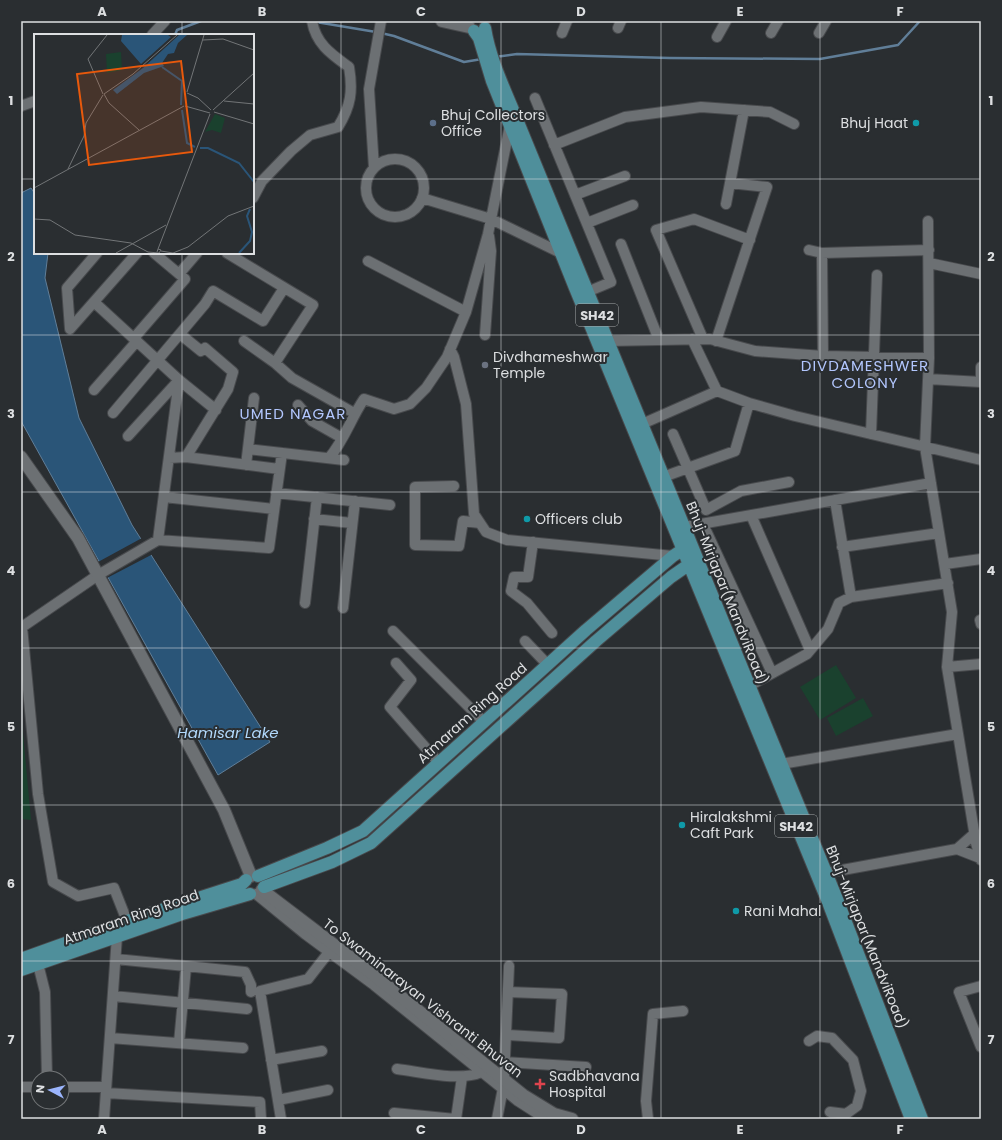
<svg xmlns="http://www.w3.org/2000/svg" width="1002" height="1140" viewBox="0 0 1002 1140" font-family="Poppins,sans-serif">
  <style>
    .green { fill: #1a412e }
    .water { fill: #2a5578; stroke: #607e98 }
    .pier { fill: #2a2e31 }
    .lines { fill: none; stroke-linecap: round; stroke-linejoin: round }
    .stream { stroke: #607e98; stroke-width: 2.5 }
    .street-casing { stroke: #484a4d; stroke-width: 12 }
    .secondary-casing { stroke: #484a4d; stroke-width: 14 }
    .primary-casing { stroke: #484a4d; stroke-width: 14 }
    .street { stroke: #6c7073; stroke-width: 10 }
    .secondary { stroke: #6c7073; stroke-width: 12 }
    .primary { stroke: #4f8f9b; stroke-width: 12 }
    .grid { fill: none; stroke: #dddfe1; stroke-width: 1; stroke-opacity: 0.55 }
    .service-dot { fill: #5c6f8a; stroke: #2a2e31; stroke-width: 1.5 }
    .culture-dot { fill: #0f9aa8; stroke: #2a2e31; stroke-width: 1.5 }
    .worship-dot { fill: #6b7280; stroke: #2a2e31; stroke-width: 1.5 }
    .health-dot { fill: #e0444e; stroke: #2a2e31; stroke-width: 1.5 }
    .labels { text-anchor: middle; dominant-baseline: central; stroke-width: 4; stroke-linejoin: round; paint-order: stroke }
    .shield { fill: #2a2e31; stroke: #a7aaac; stroke-width: 1 }
    .shield-label { font-size: 13px; font-weight: bold; fill: #dddfe1 }
    .poi-label { font-size: 14px; fill: #dddfe1; stroke: #2a2e31; text-anchor: start }
    .street-label { font-size: 14px; fill: #dddfe1; stroke: #2a2e31 }
    .neighbourhood-label { font-size: 15px; letter-spacing: 1px; fill: #b2c6fd; stroke: #2a2e31 }
    .water-label { font-size: 15px; font-style: italic; fill: #b2d9fc; stroke: #2a2e31 }
    .inset-river { fill: none; stroke: #2a5578; stroke-width: 2 }
    .inset-road { fill: none; stroke: #727577; stroke-width: 1 }
    .view { fill: #e8590c; fill-opacity: 0.15; stroke: #e8590c; stroke-width: 2 }
    .inset-edge { fill: none; stroke: #dddfe1; stroke-width: 2 }
    .neatline { fill: none; stroke: #dddfe1; stroke-width: 1.5 }
    .grid-label { font-size: 13px; text-anchor: middle; font-weight: bold; fill: #dddfe1 }
  </style>
  <rect width="100%" height="100%" fill="#2a2e31"/>
  <!-- green -->
  <path class="green" d="M836,665l20,33 -36,22 -20,-33z
    M863,698l10,18 -37,20 -9,-18z
    M21,712l10,108 -10,-1z"/>
  <!-- water -->
  <path class="water" d="M31,188l4,6v59h13l-3,25 34,140 53,107 138,217 -52,33 -197,-354v-228z"/>
  <!-- pier -->
  <path class="pier" d="M142,538l11,16 -46,24 -9,-16z"/>
  <g class="lines">
    <!-- stream -->
    <path class="stream" d="M316,22l60,10
      M381,33l13,3 70,26 18,-3
      M175,35l2,-5 24,-9
      M495,57l22,-3 153,4 150,1 78,-14 22,-24"/>
    <!-- street casing -->
    <g class="street-casing">
      <path id="street" d="M618,28l3,-7
        M562,33l5,-12
        M771,33l7,-12
        M819,33l7,-12
        M152,35l13,-14
        M717,37l9,-16
        M535,98l76,184 -24,10
        M21,106l14,-5
        M554,145l71,-28 76,-10 69,5 24,12
        M366 188a29 29 0 1 1 58 0a29 29 0 1 1-58 0Z
        M374,168l-5,-79 12,-68
        M575,195l50,-19
        M253,198l9,-17 29,-30 19,-16 28,-8c13,-21 15,-36 11,-60 -18,-13 -33,-23 -37,-46
        M422,198l69,21 70,34
        M726,204l18,-94
        M928,221l1,137 -4,89 27,165 -5,55 29,176 5,17
        M587,223l46,-18
        M621,244l38,96
        M809,250l13,3 107,-3
        M227,253l86,52 -38,58
        M822,253l1,103
        M368,261l98,51
        M929,263l52,11
        M179,274l18,-21
        M94,302l85,78 37,30
        M70,329l67,-76
        M70,329l-3,-41 30,-35
        M180,334l21,17 4,-3 28,24 -5,17 -42,68
        M485,335l6,-84 -2,-15
        M134,338l51,-59 -31,-26
        M692,339l25,52
        M703,339l-47,-109 38,-11 56,21
        M244,341l31,22 17,15 62,35
        M607,341l103,-2 45,12 68,5 106,2
        M716,341l51,-154 -37,-4
        M450,349l4,8 12,47 8,110 12,18 21,8 166,16
        M928,379l53,3
        M981,382v-15
        M94,390l43,-49
        M298,405l14,16 30,17
        M113,413l92,-109 8,-13 50,30 21,-33
        M642,424l75,-33 32,12 46,13 186,44
        M673,434l33,76 35,-19 48,-9
        M871,434l6,-159
        M128,436l51,-56
        M248,449l96,11
        M169,458l17,-1 93,12
        M329,458c15,-17 22,-40 35,-59l30,10 16,-5 16,-16 21,-31 19,-45 22,-78 22,-109
        M246,465l8,-67
        M663,477l72,-26 14,-48
        M454,486l-39,1v58l44,1 4,-25 17,2
        M276,493l114,12
        M164,497l110,12
        M835,500l16,97
        M751,515l59,135
        M314,519l38,4
        M703,524l69,149
        M684,527l247,-44
        M158,540l21,-160
        M533,542l-5,35h-14l-3,14 16,12 25,30
        M842,547l97,-14
        M945,564l36,-5
        M305,603l12,-106
        M343,608l12,-107
        M980,620l1,4
        M393,631l91,91
        M525,641l23,24
        M396,663l15,17 -21,27 49,56
        M947,667l34,-3
        M749,686l58,-32 21,-25 11,-26 12,-6 97,-14
        M781,764l177,-30
        M957,849l17,-15
        M826,873l131,-24 23,9
        M256,894l49,40 69,51 144,116 28,18
        M127,921l-13,-33 -36,8 -25,-14 -15,-88 -16,-167 76,-52 60,-35 111,8 13,-95
        M116,959l129,13 6,13v7
        M38,964l7,28 2,86
        M981,986l-22,6 22,55
        M113,996l134,13
        M506,1035l53,3 3,-44 -54,-2
        M110,1038l133,10
        M809,1041l8,-5 15,2 21,22 8,31 -4,15 -11,8 -16,-2
        M179,1043l7,-76
        M271,1060l51,-9
        M505,1062l81,5
        M397,1069c25,3 62,13 85,3
        M504,1079l5,-113
        M21,1087h17
        M62,1087h44
        M106,1093l154,9 1,17
        M278,1100l50,-10
        M394,1113l61,6
        M104,1119l13,-183
        M281,1119l-21,-128 48,-12 21,-27
        M456,1119l6,-42
        M497,1119l6,-31
        M648,1119l-2,-18 7,-87 30,-3"/>
    </g>
    <!-- secondary casing -->
    <g class="secondary-casing">
      <path id="secondary" d="M442,21l27,6
        M21,457l57,81 146,272 27,66
        M262,890l117,89 144,116 31,19 18,5"/>
    </g>
    <!-- primary casing -->
    <g class="primary-casing">
      <path id="primary" d="M485,28c5,32 21,64 33,94l319,777 85,220
        M474,31l5,7 13,43 83,207 253,614 83,217
        M258,876l69,-28 36,-17 223,-201 87,-74 15,-10
        M264,887l68,-25 39,-19 225,-202 75,-64 23,-16
        M21,959l106,-38 115,-37 4,-4
        M21,970l161,-56 68,-20"/>
    </g>
    <!-- street -->
    <use href="#street" class="street"/>
    <!-- secondary -->
    <use href="#secondary" class="secondary"/>
    <!-- primary -->
    <use href="#primary" class="primary"/>
  </g>
  <!-- grid -->
  <path class="grid" d="M182,21v14M341,21v1098M501,21v1098M661,21v1098M820,21v1098M21,179h14M253,179h728M182,253v866M21,335h960M21,492h960M21,648h960M21,805h960M21,961h960"/>
  <!-- markers -->
  <circle class="service-dot" cx="433" cy="123" r="4"/>
  <g class="culture-dot">
    <circle cx="916" cy="123" r="4"/>
    <circle cx="527" cy="519" r="4"/>
    <circle cx="682" cy="825" r="4"/>
    <circle cx="736" cy="911" r="4"/>
  </g>
  <circle class="worship-dot" cx="485" cy="365" r="4"/>
  <path class="health-dot" d="M538 1078h4v4h4v4h-4v4h-4v-4h-4v-4h4z"/>
  <g class="labels">
    <!-- shield labels -->
    <g class="shield">
      <rect x="576" y="304" width="42" height="22" rx="3"/>
      <rect x="775" y="815" width="42" height="22" rx="3"/>
    </g>
    <g class="shield-label">
      <text x="597" y="315">SH42</text>
      <text x="796" y="826">SH42</text>
    </g>
    <!-- poi labels -->
    <g class="poi-label">
      <text x="441" y="115">Bhuj Collectors<tspan x="441" dy="16">Office</tspan></text>
      <text x="908" y="123" text-anchor="end">Bhuj Haat</text>
      <text x="493" y="357">Divdhameshwar<tspan x="493" dy="16">Temple</tspan></text>
      <text x="535" y="519">Officers club</text>
      <text x="690" y="817">Hiralakshmi<tspan x="690" dy="16">Caft Park</tspan></text>
      <text x="744" y="911">Rani Mahal</text>
      <text x="549" y="1076">Sadbhavana<tspan x="549" dy="16">Hospital</tspan></text>
    </g>
    <!-- street labels -->
    <g class="street-label">
      <text transform="translate(727 593) rotate(68)">Bhuj-Mirjapar(MandviRoad)</text>
      <text transform="translate(472 713) rotate(-42)">Atmaram Ring Road</text>
      <text transform="translate(131 917) rotate(-19)">Atmaram Ring Road</text>
      <text transform="translate(867 937) rotate(68)">Bhuj-Mirjapar(MandviRoad)</text>
      <text transform="translate(423 998) rotate(38)">To Swaminarayan Vishranti Bhuvan</text>
    </g>
    <!-- neighbourhood labels -->
    <g class="neighbourhood-label">
      <text x="865" y="365">DIVDAMESHWER<tspan x="865" dy="17">COLONY</tspan></text>
      <text x="293" y="413">UMED NAGAR</text>
    </g>
    <!-- water labels -->
    <g class="water-label">
      <text x="228" y="732">Hamisar Lake</text>
    </g>
  </g>
  <!-- overview -->
  <g transform="translate(34 34)">
    <rect width="220" height="220" fill="#2a2e31"/>
    <path d="M87,18l1,18 -15,3 -1,-19zM181,80l10,4 -4,15 -9,-3 -7,2z" fill="#1a412e"/>
    <path d="M88,1h46l3,2 -30,27 -20,-23zM145,1h8l-9,8 -4,10 -6,1 -6,9 2,3 -20,7 -27,21 -4,-4 30,-22z" fill="#2a5578"/>
    <path class="inset-river" d="M128,33l20,14 -1,24M148,76l5,33 8,4M166,114h8l31,15 15,19M205,219l11,-12 2,-9 -5,-16 3,-7"/>
    <path class="inset-road" d="M169,6l20,-1 31,11M153,58l17,-57M153,59l11,5 13,12M69,60l-15,-35 19,-24M70,60l29,-20 44,-39M70,60l5,9 30,27M190,67l30,3M151,72l25,7M179,76l41,-37M180,78l40,12M34,135l16,-33 2,-13 17,-28M0,154l150,-82M0,185l16,1 25,15 56,8 17,9 11,1 2,-3 -3,-1 -1,3M124,215l52,-135M127,217l12,2 15,-6 40,-31 26,-10M82,219l50,-28"/>
    <path class="view" d="M147,27l11,91 -103,13 -12,-91z"/>
    <rect width="220" height="220" class="inset-edge"/>
  </g>
  <!-- border -->
  <rect width="1002" height="1140" fill="none" stroke="#2a2e31" stroke-width="44"/>
  <!-- north arrow -->
  <g transform="translate(50 1090) rotate(277)"><circle r="19" fill="#2a2e31" stroke="#727577"/>
  <path d="M0-3L7 15L0 10L-7 15Z" fill="#9bb5fd"/>
  <text y="-6" font-size="11" font-weight="bold" text-anchor="middle" fill="#dddfe1">N</text>
  </g>
  <rect x="22" y="22" width="958" height="1096" class="neatline"/>
  <g class="grid-label">
    <text x="102" y="16">A</text>
    <text x="262" y="16">B</text>
    <text x="421" y="16">C</text>
    <text x="581" y="16">D</text>
    <text x="740" y="16">E</text>
    <text x="900" y="16">F</text>
    <text x="11" y="105">1</text>
    <text x="991" y="105">1</text>
    <text x="11" y="261">2</text>
    <text x="991" y="261">2</text>
    <text x="11" y="418">3</text>
    <text x="991" y="418">3</text>
    <text x="11" y="575">4</text>
    <text x="991" y="575">4</text>
    <text x="11" y="731">5</text>
    <text x="991" y="731">5</text>
    <text x="11" y="888">6</text>
    <text x="991" y="888">6</text>
    <text x="11" y="1044">7</text>
    <text x="991" y="1044">7</text>
    <text x="102" y="1134">A</text>
    <text x="262" y="1134">B</text>
    <text x="421" y="1134">C</text>
    <text x="581" y="1134">D</text>
    <text x="740" y="1134">E</text>
    <text x="900" y="1134">F</text>
  </g>
</svg>
